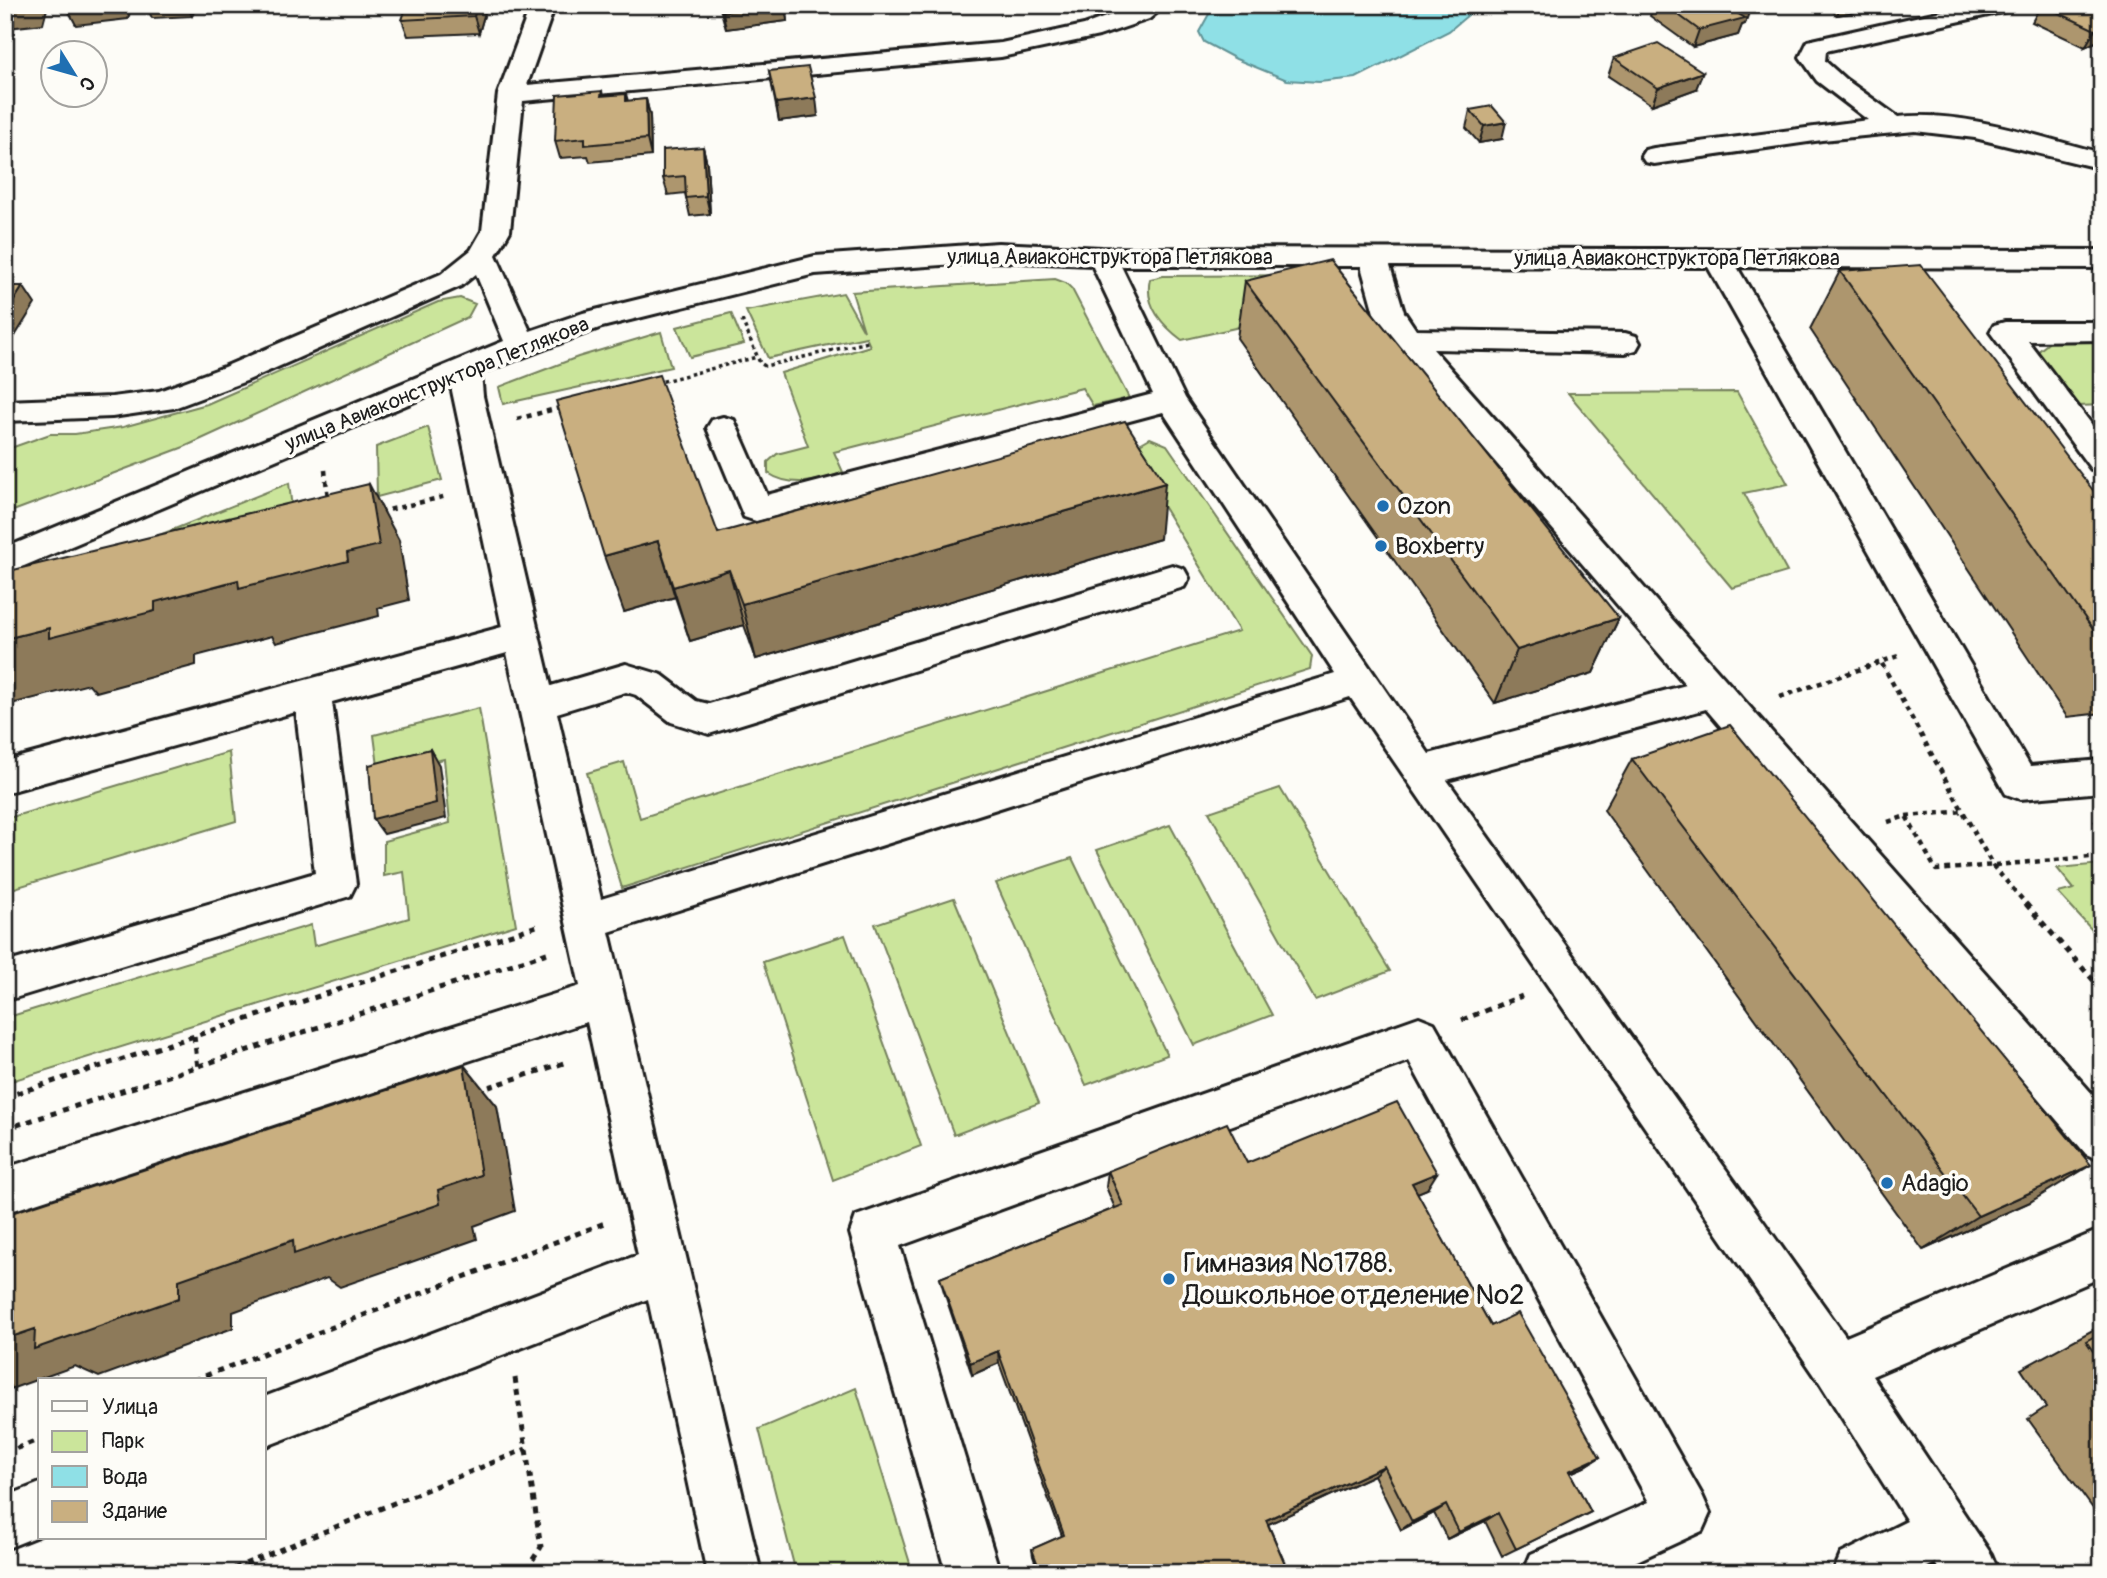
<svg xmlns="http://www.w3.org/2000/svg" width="2107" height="1578" viewBox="0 0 2107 1578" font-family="Pangolin,sans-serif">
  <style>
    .green { fill: #cbe59b; stroke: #74805c; stroke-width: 2 }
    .water { fill: #8fe0e6; stroke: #619295; stroke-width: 2 }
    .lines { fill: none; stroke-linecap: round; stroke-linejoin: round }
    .minor-casing { stroke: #1c1c1c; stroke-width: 6 }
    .path-far2 { stroke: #1c1c1c; stroke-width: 3.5; stroke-dasharray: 3.5 3.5; stroke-linecap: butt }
    .path-far1 { stroke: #1c1c1c; stroke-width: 4.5; stroke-dasharray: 5 5; stroke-linecap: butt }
    .path { stroke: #1c1c1c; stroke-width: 5; stroke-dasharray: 6 6; stroke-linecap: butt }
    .minor { fill: #fdfcf7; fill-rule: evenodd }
    .wall { fill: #ad966e; stroke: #1c1c1c; stroke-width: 2 }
    .shaded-wall { fill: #8d7a5a; stroke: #1c1c1c; stroke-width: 2 }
    .building { fill: #c9af80; stroke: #1c1c1c; stroke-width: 2 }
    .poi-dot { fill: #1f6fb2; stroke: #fdfcf7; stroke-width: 2.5 }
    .labels { text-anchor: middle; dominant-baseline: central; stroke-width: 7; stroke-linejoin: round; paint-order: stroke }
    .far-street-label { font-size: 21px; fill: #1c1c1c; stroke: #fdfcf7 }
    .poi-label { font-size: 24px; fill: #1c1c1c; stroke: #fdfcf7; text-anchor: start }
    .near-poi-label { font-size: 28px; fill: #1c1c1c; stroke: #fdfcf7; text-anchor: start }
  </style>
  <rect width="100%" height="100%" fill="#fdfcf7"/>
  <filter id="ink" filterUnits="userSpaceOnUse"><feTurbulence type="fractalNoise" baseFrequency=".0143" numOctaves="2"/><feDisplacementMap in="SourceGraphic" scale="14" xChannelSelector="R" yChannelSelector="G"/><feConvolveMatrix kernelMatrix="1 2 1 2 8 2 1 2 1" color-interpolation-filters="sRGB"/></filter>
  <g filter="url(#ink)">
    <!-- green -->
    <path class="green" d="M1337,275v30l-155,35c-19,-14 -38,-35 -32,-61l13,-3z
      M1055,279l11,4 6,6 57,109 -36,8 -11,-18 -248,64 9,20c-23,10 -53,16 -75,1v-11l9,-8 31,-8 -27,-73 89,-27 -4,-9 -98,21 -22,-47 97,-18 21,38 -12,-39z
      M460,298l15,6 -7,13 -284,130 -179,67v-64l45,-16h25l48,-7 84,-23 231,-102z
      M731,313l13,31 -54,13 -13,-30z
      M661,332l10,35 -168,37 -4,-17 79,-30z
      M2051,341h51v64l-24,1 -16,-9 -31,-40z
      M1737,392l51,92 -44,9 43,79 -55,16 -164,-195z
      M428,427l14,53 -65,17 -1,-50z
      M1150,438l17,7 145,211 -2,13 -688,219 -35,-115 37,-11 16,56 599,-187 -107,-176 6,-10z
      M289,483l4,34 -223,54z
      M479,708l37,217 -511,158v-65l306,-93 3,21 95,-28 -5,-46 -20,4v-35l66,-18 -6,-64 -65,15 -5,-39z
      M229,752l7,69 -231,70v-72z
      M1280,788l110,183 -75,29 -106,-188z
      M1170,825l102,190 -78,30 -97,-195z
      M1072,858l95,197 -81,30 -90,-202z
      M2102,864v77l-44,-48 16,-4 -17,-21z
      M954,898l85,205 -85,32 -79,-211z
      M845,935l76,211 -88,34 -70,-218z
      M856,1388l57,185h-117l-37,-144z"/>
    <!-- water -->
    <path class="water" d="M1214,5h266l-31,26 -93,47 -37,4 -32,-2 -51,-21 -32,-17 -5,-10z"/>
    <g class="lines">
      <!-- minor casing -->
      <g class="minor-casing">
        <path id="minor" d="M531,5h24l-28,80 474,-42 83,-18 54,-20h28l-17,14 -50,17 -98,21 -478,44 -13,130 -14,24 34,76 53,-18 232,-57 183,-13 104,5 1000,2v18l-365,-1 293,499 72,-6v32l-82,7 -14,-5 -298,-527 -318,-1 14,46 12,18 209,3 11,3 4,7 -4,7 -11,3 -192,-4 669,756v56l-16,-7 -380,-445 -259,71 399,557 256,-108v48l-230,99 119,178 8,19h-58l-6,-10 -19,10h-83l8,-19 66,-33 -87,-138 -470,-686 -741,235 152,641h-54l-59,-274 -384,148v-50l374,-142 -51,-233 -582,191v-45l575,-182 -73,-333 -175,49 24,182 -6,12 -345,105v-38l310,-90 -19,-161 -291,81v-32l497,-134 -51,-241 -446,188v-26l499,-207 -28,-67 -15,12 -215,95 -72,27 -62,9 -107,4v-20l107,-4 47,-6 65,-24 217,-93 30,-24 11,-19 16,-137zM998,261l94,4 61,129 -386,101 -33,-75 -11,-3 -11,3 -5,8 37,89 12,4 407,-109 172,262 -734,225 -44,-186 69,-21 10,3 35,27 38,12 475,-147 5,-9 -5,-9 -12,-4 -463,139 -13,-3 -34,-26 -36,-11 -75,22 -68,-290 -2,-23 121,-46 213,-53zM1121,266h240l13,47 22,33 290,339 -257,69 -244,-356z
          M1969,5h45l-4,5 -8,2 -176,39 -1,10 20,18 53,38c67,-7 139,20 204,36v16l-127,-31 -60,-7 -93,9 -168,24 -9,-2 -4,-6 4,-6 9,-2 214,-28 -51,-39 -17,-24 8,-16z
          M2005,322h97v18l-74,1 74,97v34l-11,-3 -101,-137 4,-7z
          M1419,1017l15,6 268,472 8,18 -8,18 -91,42h-88l8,-19 118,-52 -240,-441 -509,185 100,327h-54l-96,-340 6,-17z
          M40,1483v52l-35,14v-52z"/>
      </g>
      <!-- path-far2 -->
      <path class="path-far2" d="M742,320l18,43 5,3 103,-24
        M656,383l101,-26"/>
      <!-- path-far1 -->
      <path class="path-far1" d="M517,419l46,-12
        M325,470l3,30
        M380,512l67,-16
        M1898,656l-17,6 112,204 35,40
        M1780,697l101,-35
        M1906,816l59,-5
        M2095,820l7,11
        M1888,822l18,-6 30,54 166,-14"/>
      <!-- path -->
      <path class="path" d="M2026,904l76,86
        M1462,1020l60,-24
        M194,1036l4,32
        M489,1087l78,-25
        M5,1097l535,-172
        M5,1129l542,-176
        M515,1378l26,169 -17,26
        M194,1380l411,-157
        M5,1453l35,-14
        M223,1573l303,-124"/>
      <!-- minor -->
      <use href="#minor" class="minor"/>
    </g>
    <!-- wall -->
    <path class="wall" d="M146,5h51l-5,11 -40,2z
      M487,5l-8,28 -71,3 -6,-16z
      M719,5h66l2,16 -61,8z
      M1654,5h94l-3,19 -3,1 -4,10 -45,12 -43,-31z
      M1825,5h56l-1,3 -43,7z
      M2041,5h61v34l-17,8 -53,-25z
      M1614,58l82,31 -44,16 -44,-29z
      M769,71l49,45 -39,5z
      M602,91l1,5 23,-2 2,7 18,-2 4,17 1,40 -61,6 -2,-6 -28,2 -5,-17z
      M1470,110l32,29 -23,4 -13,-15z
      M703,147l4,17 3,50 -20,2 -5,-23 -17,2 -5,-17z
      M1840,271l262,231v211l-35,4 -257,-388z
      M1245,281l374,337 -26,55 -98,30 -258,-365z
      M718,533l442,6 -404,120 -12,-34 -54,16 -15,-44 -51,15z
      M1632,759l398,443 -107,48 -319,-440z
      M1247,1163l180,26 -10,4 74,133 109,131 -16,10 -14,6 21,39 -89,44 -17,-35 -38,18 -13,-26 -33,17 -27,-55 -106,49 21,49h-250l-6,-17 -1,-7 30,-13 -63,-173 -27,12 -28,-83 -4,-14 175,-70 -9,-21 2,-16z
      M2102,1325v196l-74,-102 18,-12 -25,-38z"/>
    <!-- shaded-wall -->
    <path class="shaded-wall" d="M34,5h14l-5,19 -35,4 -1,6h-2v-23z
      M91,5h41l-4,14 -52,6 -9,-17z
      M186,5h11l-5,11z
      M477,5h10l-8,28 -5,-17z
      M775,5h10l2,16 -61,8 -3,-17z
      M1841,5h40l-1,3 -43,7z
      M1751,7l-6,17 -3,1 -4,10 -45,12 6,-17 36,-18z
      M2102,27v12l-17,8 10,-17z
      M1703,72l-7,17 -44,16 6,-17z
      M816,98l2,18 -39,5 -3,-18z
      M646,99l4,17 1,40 -4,-17z
      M1506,122l-4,17 -23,4 5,-17z
      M703,147l4,17 3,50 -4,-18z
      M23,286l12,18 -30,48v-37z
      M1165,483l-5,56 -404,120 -14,-55z
      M369,484l30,56 10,60 -31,8 1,8 -103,27 -4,-7 -76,20v9l-100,27 -7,-8 -82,21 -1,12h-1v-78l342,-86z
      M658,541l17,56 -51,15 -20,-56z
      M729,570l15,55 -54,16 -17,-54z
      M1619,618l-26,55 -98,30 22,-53z
      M430,749l9,16 7,53 -62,16 -11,-15z
      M464,1065l33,41 18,105 -41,15 3,13 -137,48 -13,-9 -94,34v16l-134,49 -24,-11 -70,25v-52l433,-149z
      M2091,1165l-61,37 -107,48 55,-34z
      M1437,1173l-10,16 -24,10 9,-16z
      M998,1351l1,12 -27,12 -2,-12z
      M1600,1457l-16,10 -30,13 15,-9z
      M1384,1466l-10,9 -114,53 6,-8z
      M1446,1505l-12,8 -33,17 11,-8z
      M1498,1513l-13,8 -38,18 12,-7z"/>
    <!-- building -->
    <path class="building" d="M5,5h29v2l-29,4z
      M68,5h23l-24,3z
      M407,5h70l-3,11 -72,4z
      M721,5h54l-52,7z
      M1665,5h83l3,2 -16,5 10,6 -46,12z
      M2042,5h60v22l-7,3z
      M1658,43l45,29 -45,16 -44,-30z
      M808,67l8,31 -40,5 -7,-32z
      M602,91l-1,5 25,-2v7l20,-2 1,40 -62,6v-7l-30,3 2,-46z
      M1492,106l14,16 -22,4 -14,-16z
      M703,147l3,49 -20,2 -1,-22 -22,2v-28z
      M1330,260l289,358 -102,32 -272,-369z
      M1921,265l181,237v140l-262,-371z
      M5,286h18l-18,29z
      M659,375l59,158 407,-112 40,62 -423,121 -13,-34 -56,17 -15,-46 -54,15 -48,-155z
      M369,484l10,61 -32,8 1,8 -109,27 -1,-8 -83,22v9l-106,27v-10l-44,11v-67z
      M1730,725l361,440 -113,51 -346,-457z
      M430,749l6,54 -63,16 -4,-54z
      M464,1065l17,110 -43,15 2,14 -146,50 -1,-14 -114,40v18l-145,51 1,-20 -30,10v-124z
      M1397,1102l40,71 -25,10 79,143 27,-13 82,144 -31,14 22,41 -75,37 -18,-36 -39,19 -13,-27 -34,17 -28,-56 -118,54 23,53h-248l-9,-24 32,-14 -66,-184 -28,12 -30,-85 183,-73 -15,-34 119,-48 20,40z
      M2102,1332v32l-16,-23z
      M2102,1388v15l-8,-10z"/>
  </g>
  <!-- markers -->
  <g class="poi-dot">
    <circle cx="1383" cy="506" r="7"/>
    <circle cx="1381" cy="546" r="7"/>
    <circle cx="1887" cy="1183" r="7"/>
    <circle cx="1169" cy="1279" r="7"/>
  </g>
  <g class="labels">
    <!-- far-street labels -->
    <g class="far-street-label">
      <text x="1110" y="257">улица Авиаконструктора Петлякова</text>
      <text x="1677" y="258">улица Авиаконструктора Петлякова</text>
      <text transform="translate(437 384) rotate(-22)">улица Авиаконструктора Петлякова</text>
    </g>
    <!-- poi labels -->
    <g class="poi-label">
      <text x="1397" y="506">Ozon</text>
      <text x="1395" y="546">Boxberry</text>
      <text x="1901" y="1183">Adagio</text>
    </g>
    <!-- near-poi labels -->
    <g class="near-poi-label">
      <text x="1183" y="1263">Гимназия №1788.<tspan x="1183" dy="32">Дошкольное отделение №2</tspan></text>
    </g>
  </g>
  <!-- margin -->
  <rect width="2107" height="1578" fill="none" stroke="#fdfcf7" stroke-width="28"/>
  <rect x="14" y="14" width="2079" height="1550" fill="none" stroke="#1c1c1c" stroke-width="2.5" filter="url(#ink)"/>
  <!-- legend -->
  <rect x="38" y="1378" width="228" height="161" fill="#fdfcf7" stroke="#a3a29f" stroke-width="2"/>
  <rect x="52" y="1401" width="35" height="10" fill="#fdfcf7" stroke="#a3a29f" stroke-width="2"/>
  <text x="102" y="1414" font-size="21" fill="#1c1c1c">Улица</text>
  <rect x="52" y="1431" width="35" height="21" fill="#cbe59b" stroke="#a3a29f" stroke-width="2"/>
  <text x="102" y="1448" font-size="21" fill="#1c1c1c">Парк</text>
  <rect x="52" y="1466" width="35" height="21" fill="#8fe0e6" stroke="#a3a29f" stroke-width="2"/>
  <text x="102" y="1484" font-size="21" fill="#1c1c1c">Вода</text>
  <rect x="52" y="1501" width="35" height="21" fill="#c9af80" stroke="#a3a29f" stroke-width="2"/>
  <text x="102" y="1518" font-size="21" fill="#1c1c1c">Здание</text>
  <!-- north arrow -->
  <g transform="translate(74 74) rotate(127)"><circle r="33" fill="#fdfcf7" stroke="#a3a29f" stroke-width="2"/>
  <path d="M0-5L12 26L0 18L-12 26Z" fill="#1f6fb2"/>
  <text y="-10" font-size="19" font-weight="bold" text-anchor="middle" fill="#1c1c1c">С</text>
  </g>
</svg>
